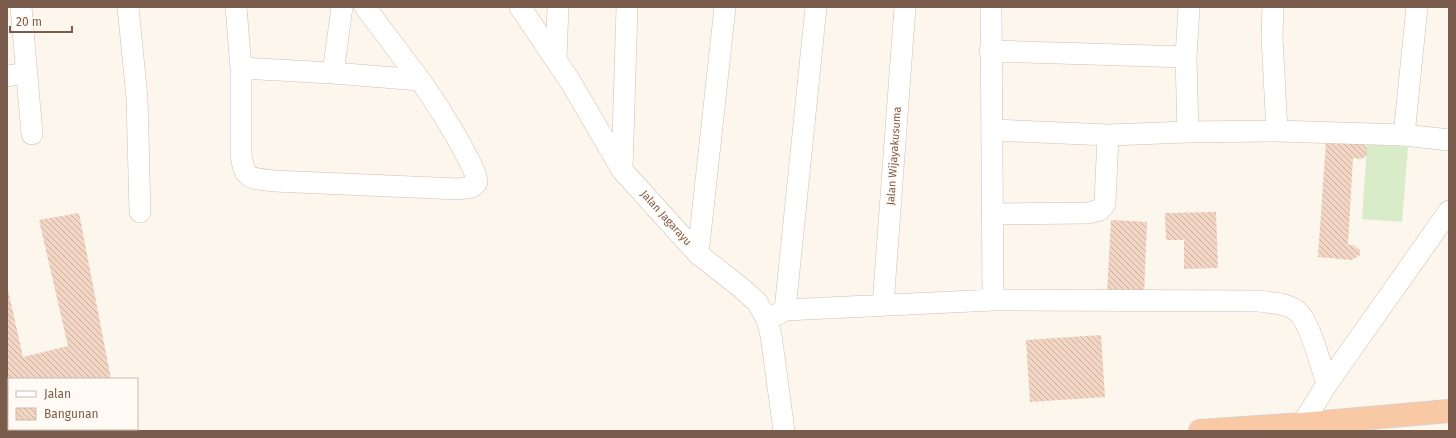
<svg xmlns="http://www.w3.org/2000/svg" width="1456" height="438" viewBox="0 0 1456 438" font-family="'Fira Sans',sans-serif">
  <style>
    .pitch { fill: #d8ecc9 }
    .building { fill: url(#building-back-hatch) }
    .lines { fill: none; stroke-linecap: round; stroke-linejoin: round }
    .minor-casing { stroke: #d1beb0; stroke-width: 22 }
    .trunk-casing { stroke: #dad1cd; stroke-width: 24 }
    .minor { stroke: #fff; stroke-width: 21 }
    .trunk { stroke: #f9c8a4; stroke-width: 22 }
    .labels { text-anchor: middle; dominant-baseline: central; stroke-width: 3; stroke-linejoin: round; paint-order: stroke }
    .street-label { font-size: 11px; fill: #7a5c4d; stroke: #fffaf3 }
  </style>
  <defs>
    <pattern id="building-back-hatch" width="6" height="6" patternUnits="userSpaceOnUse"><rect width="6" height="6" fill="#f3d5c3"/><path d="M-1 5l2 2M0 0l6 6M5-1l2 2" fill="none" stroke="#cab0a1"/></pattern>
  </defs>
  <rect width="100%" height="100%" fill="#fdf6ec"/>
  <!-- pitch -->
  <path class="pitch" d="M1367,144l41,3 -6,75 -40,-3z"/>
  <!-- building -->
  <path class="building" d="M1326,141l35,2 6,5v7l-5,4 -9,-1 -5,87h5l7,5v5l-8,5 -34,-3z
    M1216,212l2,56 -34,1v-29h-18l-1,-27z
    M79,213l32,166h-102v19h-2v-113l16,72 45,-11 -29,-126z
    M1111,220l36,2 -3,74 -37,-2z
    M1101,335l4,62 -75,5 -4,-62z"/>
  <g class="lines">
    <!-- minor casing -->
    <g class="minor-casing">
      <path id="minor" d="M21,7l11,127
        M128,7l9,91 3,114
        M236,7l5,61v85c3,27 8,25 33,28l184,8 14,-2 5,-5c-1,-11 -8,-21 -13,-31 -13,-25 -28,-48 -44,-71l-87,-7 -92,-5
        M365,7l55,73
        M520,7l50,74 52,89 76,84 41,32 18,16 10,18 4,15 13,96
        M991,7l2,293
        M1273,7l-1,30 5,94 127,4 45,5
        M990,51l196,6
        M556,58l2,-51
        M333,73l9,-66
        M7,76l19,-3
        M992,130l116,5 80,-3 89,-1
        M1188,132l-2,-75 3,-50
        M1404,135l13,-128
        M622,170l5,-163
        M992,214l96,-1 12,-3 5,-6 3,-69
        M698,254l27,-247
        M883,305l22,-298
        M785,310l31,-303
        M767,320l18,-10 208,-10 266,1c13,2 29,2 39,11 11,9 24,56 29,72
        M1298,431l29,-47 122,-173"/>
    </g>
    <!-- trunk casing -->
    <g class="trunk-casing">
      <path id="trunk" d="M1200,431l102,-7 147,-13"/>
    </g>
    <!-- minor -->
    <use href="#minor" class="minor"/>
    <!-- trunk -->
    <use href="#trunk" class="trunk"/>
  </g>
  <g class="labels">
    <!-- street labels -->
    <g class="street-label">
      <text transform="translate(894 156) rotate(-86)">Jalan Wijayakusuma</text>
      <text transform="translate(666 218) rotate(48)">Jalan Jagarayu</text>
    </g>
  </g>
  <!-- border -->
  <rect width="1456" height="438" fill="none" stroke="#7a5c4d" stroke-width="16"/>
  <!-- legend -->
  <rect x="8" y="378" width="130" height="52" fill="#fffaf3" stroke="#cabbb1"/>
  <rect x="16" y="391" width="20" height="6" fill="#ffffff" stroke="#cabbb1"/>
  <text x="44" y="398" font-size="12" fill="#7a5c4d">Jalan</text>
  <rect x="16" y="408" width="20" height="12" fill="url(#building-back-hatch)" stroke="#cabbb1"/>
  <text x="44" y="418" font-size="12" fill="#7a5c4d">Bangunan</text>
  <!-- scale -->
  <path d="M10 26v6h62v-6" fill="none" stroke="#7a5c4d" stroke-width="2"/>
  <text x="16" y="26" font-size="12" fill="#7a5c4d" stroke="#fffaf3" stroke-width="3" paint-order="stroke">20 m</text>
</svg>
